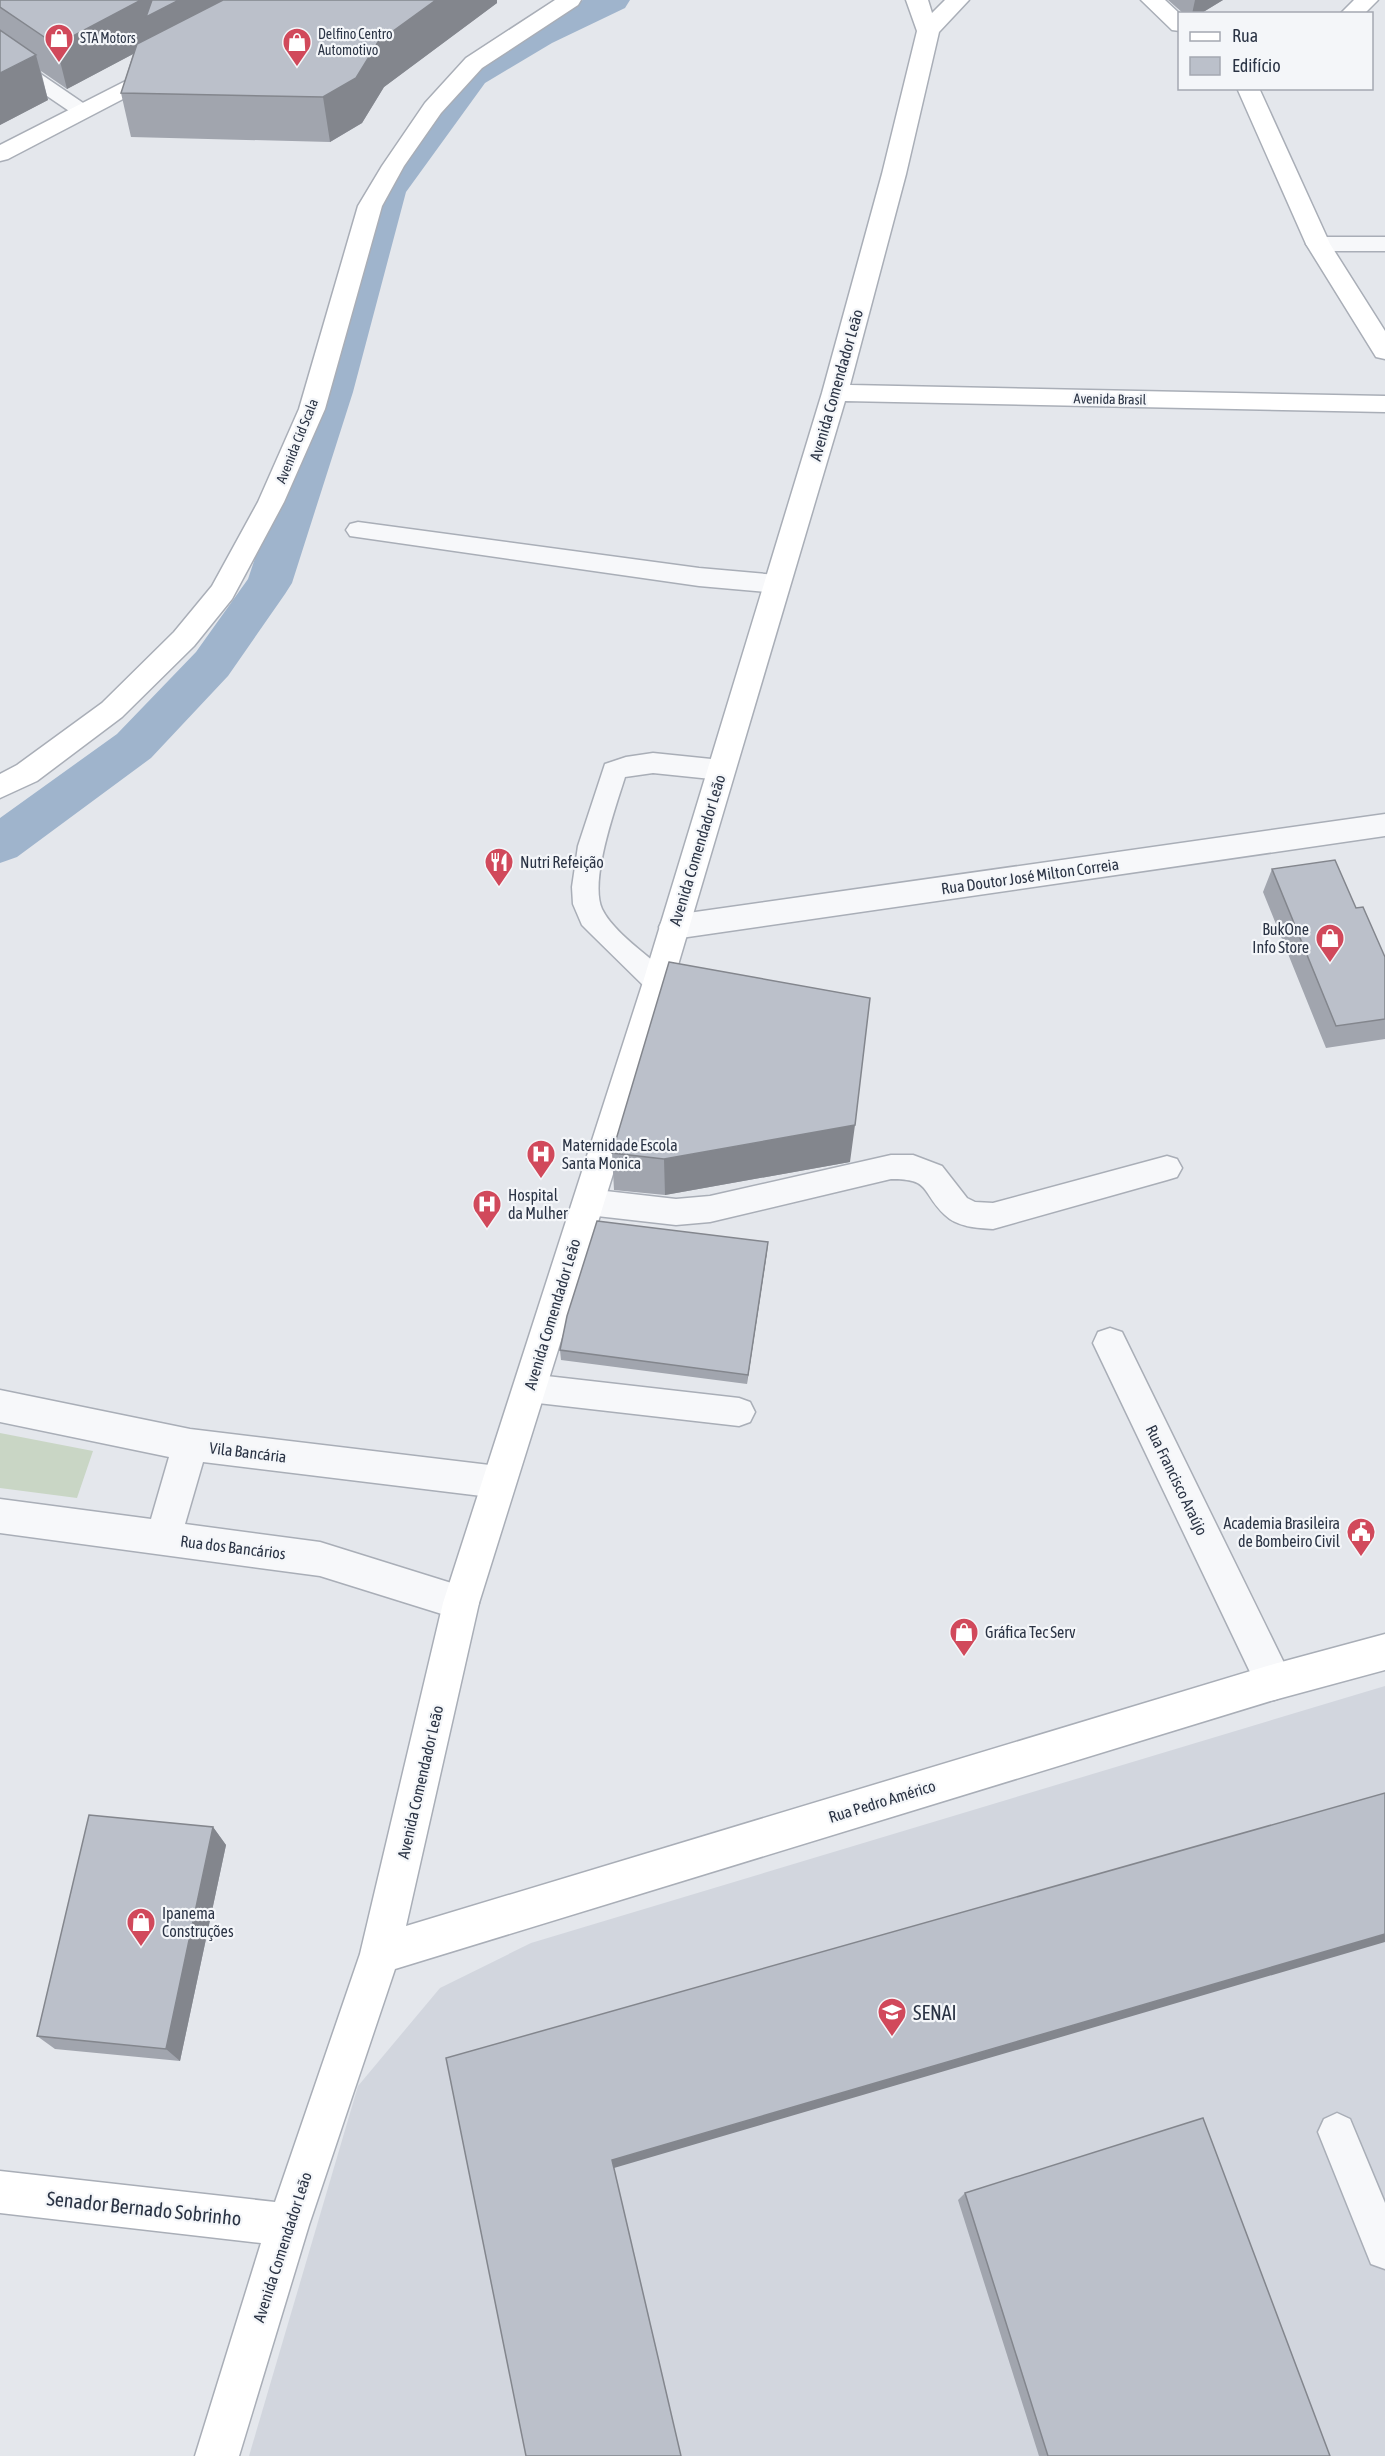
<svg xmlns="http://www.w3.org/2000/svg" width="1385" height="2456" viewBox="0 0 1385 2456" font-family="'Asap Condensed',sans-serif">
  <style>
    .built { fill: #d2d6de }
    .green { fill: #c9d6c5 }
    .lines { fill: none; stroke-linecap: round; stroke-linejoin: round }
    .canal { fill: #9fb4cc; fill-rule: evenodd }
    .lane-casing { stroke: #a9aeb7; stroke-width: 3 }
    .street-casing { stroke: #a9aeb7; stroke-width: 3 }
    .secondary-casing { stroke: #a9aeb7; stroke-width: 3 }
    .lane { fill: #f7f8fa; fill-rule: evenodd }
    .street { fill: #f7f8fa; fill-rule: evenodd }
    .secondary { fill: #fff; fill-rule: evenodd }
    .wall { fill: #a1a5ae }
    .shaded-wall { fill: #83868d }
    .building { fill: #bbc0ca; stroke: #83868d; stroke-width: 1.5 }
    .labels { text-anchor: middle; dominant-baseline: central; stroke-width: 4.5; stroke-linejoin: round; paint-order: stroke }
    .far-poi-label { font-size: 14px; fill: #2b3445; stroke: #f4f6f9; text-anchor: start }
    .far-street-label { font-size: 14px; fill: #2b3445; stroke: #f4f6f9 }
    .street-label { font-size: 16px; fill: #2b3445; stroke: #f4f6f9 }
    .poi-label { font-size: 16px; fill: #2b3445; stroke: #f4f6f9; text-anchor: start }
    .near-poi-label { font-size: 20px; fill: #2b3445; stroke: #f4f6f9; text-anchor: start }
    .near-street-label { font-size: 20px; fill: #2b3445; stroke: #f4f6f9 }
  </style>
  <rect width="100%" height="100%" fill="#e4e7ec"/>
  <!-- built -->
  <path class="built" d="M1385,1686v770h-1136l109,-370 82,-98 91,-45z"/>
  <!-- green -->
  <path class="green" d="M0,1433l93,18 -16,47 -77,-10z"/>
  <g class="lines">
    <!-- canal -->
    <path class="canal" d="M583,0h47l-5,8 -73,35 -67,40 -79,109 -53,200 -61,191 -7,11 -57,82 -77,82 -134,99 -17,6v-45l117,-84 79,-82 52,-73 63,-187 56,-201 6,-8 86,-116 67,-40z"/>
    <!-- lane casing -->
    <g class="lane-casing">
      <path id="lane" d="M0,49l7,2 82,56 3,4 -3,4h-14l-75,-51z
        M358,522l341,46 78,7 9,3 3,6 -3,6 -9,3 -78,-7 -349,-50 -4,-6 4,-6z
        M653,753l68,7 9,3 4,7 -4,7 -9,3 -68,-7 -28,4c-9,29 -36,104 -23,132 11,23 47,47 66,65l4,8 -4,8 -10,3 -10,-3 -58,-57 -8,-8 -9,-21 -1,-17 6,-41 27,-82 21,-7z
        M891,1155h22l29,11 25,32 8,4 18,1 174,-47 10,3 5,9 -5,9 -10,3 -174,49c-16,-1 -36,-2 -48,-14 -25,-24 -13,-36 -54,-36l-181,43 -34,3 -88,-10 -11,-4 -4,-9 4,-9 11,-4 88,10 34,-3z
        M529,1374l210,24 11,4 5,10 -5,10 -11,4 -210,-24 -11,-4 -5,-10 5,-10z
        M1337,2113l13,6 35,84v66l-14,-5 -53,-132 6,-13z"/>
    </g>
    <!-- street casing -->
    <g class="street-casing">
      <path id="street" d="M1318,237h67v14h-67l-8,-2 -4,-5 4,-5z
        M1385,814v22l-711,103 -11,-4 -4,-8 4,-8 11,-4z
        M1110,1328l12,4 165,337 6,13 -6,13 -13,5 -13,-5 -168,-352 5,-11z
        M0,1390l190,39 308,37 13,4 5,12 -5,12 -13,4 -295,-36 -18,62 135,18 141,44 13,5 5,12 -5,12 -13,5 -141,-44 -320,-43v-34l151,20 18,-62 -169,-35z"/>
    </g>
    <!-- secondary casing -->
    <g class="secondary-casing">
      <path id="secondary" d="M555,0h26l-3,5 -96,63 -41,45 -37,53 -22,40 -57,203 -41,93 -52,97 -38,47 -72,71 -85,64 -37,17v-24l17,-9 85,-62 72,-71 38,-46 46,-84 41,-93 59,-203 24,-40 43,-63 41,-45z
        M906,0h22l4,13 13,-13h24l-30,32 -33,142 -56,211 535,11v16l-540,-11 -172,581 -194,621 -73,323 868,-262 111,-30v36l-111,30 -879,269 -86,256 -70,231h-44l66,-213 -261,-30v-42l275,31 85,-248 83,-351 200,-621 179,-589 60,-219 35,-143z
        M1141,0h24l15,14v17l-8,-1z
        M1354,0h24l-14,14h-24z
        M161,63l8,2 3,5 -3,5 -161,84 -8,2v-16z
        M1237,88h22l71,156 55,87v28l-9,-2 -70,-113z"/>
    </g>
    <!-- lane -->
    <use href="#lane" class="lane"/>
    <!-- street -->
    <use href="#street" class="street"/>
    <!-- secondary -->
    <use href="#secondary" class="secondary"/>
  </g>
  <!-- wall -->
  <path class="wall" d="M0,0h497v3l-113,84 -22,36 -32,19 -199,-5 -10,-44 12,-39 -66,35 -26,-18 7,29 -48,25z
    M1168,0h55l-23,14h-16z
    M1272,869l84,39 29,49v82l-59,9 -63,-156z
    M612,1153l238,9 -185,33 -51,-5z
    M768,1242l-1,10 -20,132 -186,-24 -1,-10z
    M213,1827l13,18 -46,216 -125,-12 -18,-13z
    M965,2193l365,263h-291l-81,-256z"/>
  <!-- shaded-wall -->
  <path class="shaded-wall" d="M141,0h133l-122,44 -85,45 -11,-44z
    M436,0h61v3l-113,84 -22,36 -32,19 -7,-45 55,-55z
    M1195,0h28l-23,14h-8z
    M36,55l12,45 -48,25v-52z
    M855,1125l-5,37 -185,33 -1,-36z
    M768,1242l-1,10 -20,132 1,-9z
    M213,1827l13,18 -46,216 -14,-12z
    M1385,1934v8l-771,226 -2,-8z"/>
  <!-- building -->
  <path class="building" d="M0,0h141l-85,45 -56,-38z
    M152,0h27l-33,17z
    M223,0h213l-58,42 -22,36 -33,19 -202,-4 16,-49z
    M0,30l36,25 -36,18z
    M1335,860l21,48 7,-1 22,50v62l-49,7 -64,-157z
    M669,962l201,36 -15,127 -191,34 -52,-6z
    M597,1221l171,21 -20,133 -188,-25 7,-34z
    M1385,1793v141l-773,226 69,296h-155l-80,-398z
    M89,1815l124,12 -47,222 -129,-13z
    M1203,2118l127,338h-282l-83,-263z"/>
  <!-- icons -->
  <defs>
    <g id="shop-pin" transform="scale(1.5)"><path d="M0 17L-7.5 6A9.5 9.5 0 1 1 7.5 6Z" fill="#d1495b" stroke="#f4f6f9"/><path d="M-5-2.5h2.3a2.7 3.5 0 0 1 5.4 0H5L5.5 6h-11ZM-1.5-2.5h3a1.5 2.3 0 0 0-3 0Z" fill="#fff"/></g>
    <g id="restaurant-pin" transform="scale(1.5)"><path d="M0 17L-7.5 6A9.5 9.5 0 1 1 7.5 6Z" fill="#d1495b" stroke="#f4f6f9"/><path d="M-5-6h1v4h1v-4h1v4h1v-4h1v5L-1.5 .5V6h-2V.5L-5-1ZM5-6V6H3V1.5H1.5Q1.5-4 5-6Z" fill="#fff"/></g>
    <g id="hospital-pin" transform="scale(1.5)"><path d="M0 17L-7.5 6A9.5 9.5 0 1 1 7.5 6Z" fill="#d1495b" stroke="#f4f6f9"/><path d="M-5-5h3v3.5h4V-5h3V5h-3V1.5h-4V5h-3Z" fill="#fff"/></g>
    <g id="civic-pin" transform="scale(1.5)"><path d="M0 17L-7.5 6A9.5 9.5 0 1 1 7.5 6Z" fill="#d1495b" stroke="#f4f6f9"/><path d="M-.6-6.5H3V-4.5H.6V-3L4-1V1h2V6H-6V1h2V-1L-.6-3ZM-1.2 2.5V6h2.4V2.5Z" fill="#fff"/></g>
    <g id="school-pin" transform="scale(1.5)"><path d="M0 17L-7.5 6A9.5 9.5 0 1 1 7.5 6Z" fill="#d1495b" stroke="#f4f6f9"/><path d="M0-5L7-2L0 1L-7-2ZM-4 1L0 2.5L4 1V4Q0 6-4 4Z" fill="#fff"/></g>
  </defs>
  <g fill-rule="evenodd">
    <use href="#shop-pin" x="59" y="38"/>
    <use href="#shop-pin" x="297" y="42"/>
    <use href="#restaurant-pin" x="499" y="862"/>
    <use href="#shop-pin" x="1330" y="938"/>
    <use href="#hospital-pin" x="541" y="1154"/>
    <use href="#hospital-pin" x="487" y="1204"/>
    <use href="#civic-pin" x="1361" y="1532"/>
    <use href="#shop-pin" x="964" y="1632"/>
    <use href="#shop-pin" x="141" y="1922"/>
    <use href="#school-pin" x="892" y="2012"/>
  </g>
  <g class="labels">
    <!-- far-poi labels -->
    <g class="far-poi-label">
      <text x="318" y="34">Delfino Centro<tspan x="318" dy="16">Automotivo</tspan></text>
      <text x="80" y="38">STA Motors</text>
    </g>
    <!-- far-street labels -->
    <g class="far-street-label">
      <text transform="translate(1110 399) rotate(1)">Avenida Brasil</text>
      <text transform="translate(297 441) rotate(-68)">Avenida Cid Scala</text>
    </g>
    <!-- street labels -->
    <g class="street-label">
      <text transform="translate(836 385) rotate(-74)">Avenida Comendador Leão</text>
      <text transform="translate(697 850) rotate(-73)">Avenida Comendador Leão</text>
      <text transform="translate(1030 876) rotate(-8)">Rua Doutor José Milton Correia</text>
      <text transform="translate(552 1314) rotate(-73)">Avenida Comendador Leão</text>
      <text transform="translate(248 1452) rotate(7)">Vila Bancária</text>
      <text transform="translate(1177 1480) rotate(64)">Rua Francisco Araújo</text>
      <text transform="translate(233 1547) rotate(7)">Rua dos Bancários</text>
      <text transform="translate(420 1782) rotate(-77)">Avenida Comendador Leão</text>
      <text transform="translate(882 1801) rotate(-17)">Rua Pedro Américo</text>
      <text transform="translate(282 2247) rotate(-72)">Avenida Comendador Leão</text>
    </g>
    <!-- poi labels -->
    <g class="poi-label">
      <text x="520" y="862">Nutri Refeição</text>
      <text x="1309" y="929" text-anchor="end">BukOne<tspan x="1309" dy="18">Info Store</tspan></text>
      <text x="562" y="1145">Maternidade Escola<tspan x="562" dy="18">Santa Monica</tspan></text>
      <text x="508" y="1195">Hospital<tspan x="508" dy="18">da Mulher</tspan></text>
      <text x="1340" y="1523" text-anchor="end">Academia Brasileira<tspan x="1340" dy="18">de Bombeiro Civil</tspan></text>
      <text x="985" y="1632">Gráfica Tec Serv</text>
      <text x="162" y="1913">Ipanema<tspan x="162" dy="18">Construções</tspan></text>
    </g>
    <!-- near-poi labels -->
    <g class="near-poi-label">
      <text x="913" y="2012">SENAI</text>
    </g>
    <!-- near-street labels -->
    <g class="near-street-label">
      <text transform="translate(144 2208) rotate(6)">Senador Bernado Sobrinho</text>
    </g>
  </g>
  <!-- legend -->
  <rect x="1178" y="12" width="195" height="78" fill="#f4f6f9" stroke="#a4a8b1" stroke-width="1.5"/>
  <rect x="1190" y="32" width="30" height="9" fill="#ffffff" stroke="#a4a8b1" stroke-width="1.5"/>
  <text x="1232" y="42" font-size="18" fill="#2b3445">Rua</text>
  <rect x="1190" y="57" width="30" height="18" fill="#bbc0ca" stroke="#a4a8b1" stroke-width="1.5"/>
  <text x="1232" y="72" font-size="18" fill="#2b3445">Edifício</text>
</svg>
